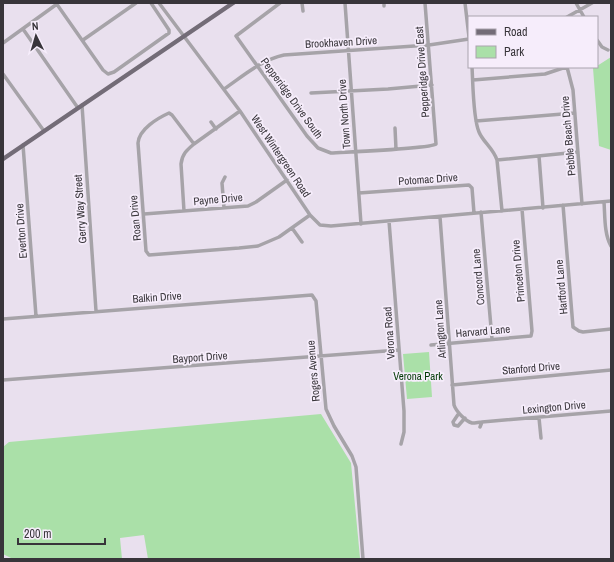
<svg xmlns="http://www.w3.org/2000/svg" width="614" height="562" viewBox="0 0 614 562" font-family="'Archivo Narrow',sans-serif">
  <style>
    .green { fill: #aae0a8 }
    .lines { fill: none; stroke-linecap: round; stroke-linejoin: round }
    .minor { stroke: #a6a3a8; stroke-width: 3.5 }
    .major { stroke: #736c77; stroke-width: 4.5 }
    .labels { text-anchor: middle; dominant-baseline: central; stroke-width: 3.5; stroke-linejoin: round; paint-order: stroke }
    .street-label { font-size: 11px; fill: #38353a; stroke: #f6edfb }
    .park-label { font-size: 11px; fill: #003a05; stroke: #f6edfb }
  </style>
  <rect width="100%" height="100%" fill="#e9e0ee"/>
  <!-- green -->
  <path class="green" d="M611,57v93l-12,-4 -6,-78 4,-1v-1z
    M429,352l3,45 -25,2 -4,-45z
    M321,414l30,49 9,95 -14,1h-198l-4,-24 -24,3 2,21h-109l-10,-5v-107l6,-5z"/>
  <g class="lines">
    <!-- minor -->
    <path class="minor" d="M56,3l47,67 5,4 6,-2 55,-39v-3l-18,-27
      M159,3l81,108 70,104 10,10 11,1 280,-25
      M280,3l-44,33 71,100 11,12 13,5c15,-1 98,-4 105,-9l-11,-141
      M302,3l1,8
      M345,3l16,221
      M384,3v3
      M465,3l4,34
      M576,3l8,14
      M567,17l25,-14
      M23,29l55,79
      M83,40l53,-37
      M597,40l5,7 6,3
      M3,43l54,-39
      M472,67c1,16 1,52 7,65 4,10 14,16 18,28l5,51
      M567,67l6,23 9,114
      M3,74l41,57
      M473,80l72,-6 21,-7
      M224,89c19,-13 37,-29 60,-34l145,-10 40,-6
      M311,93l77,-4 44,-4
      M82,105l14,206
      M476,121l99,-8
      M211,122l5,7
      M395,128l1,21
      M194,144l-22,-29 -3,-2c-11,5 -30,16 -31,30l8,108 3,4 90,-7 19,-2 21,-9 31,-22
      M23,145l13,171
      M539,156l4,52
      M497,160l81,-8
      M359,193l110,-8 3,3 2,25
      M604,202c1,13 0,32 7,44
      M563,205l10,122 6,4 4,1 28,-3
      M224,208l-2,-25 3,-6
      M184,211l-3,-47c1,-10 6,-14 13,-20l46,-33
      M481,212l11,127
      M144,214l104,-8 8,-4 31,-22
      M440,217l14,188c2,6 11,16 18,18 4,0 7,-1 10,-1
      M389,221l15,190v21l-3,12
      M292,228l10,14
      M3,319l309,-24 4,6 10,108 8,17 18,30 4,11 7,92
      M431,345l100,-9 1,-5 -10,-122
      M3,380l396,-30
      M452,385l159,-15
      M459,413l-6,9 1,3 4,1 7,-8
      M539,418l2,20
      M480,427l2,-5 129,-11"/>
    <!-- major -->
    <path class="major" d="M3,159l230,-156"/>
  </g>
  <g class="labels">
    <!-- street labels -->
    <g class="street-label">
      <text transform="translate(341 42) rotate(-3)">Brookhaven Drive</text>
      <text transform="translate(422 72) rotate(-94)">Pepperidge Drive East</text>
      <text transform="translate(292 98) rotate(54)">Pepperidge Drive South</text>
      <text transform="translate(344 114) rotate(-94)">Town North Drive</text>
      <text transform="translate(568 136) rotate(-95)">Pebble Beach Drive</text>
      <text transform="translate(281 156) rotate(56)">West Wintergreen Road</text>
      <text transform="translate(428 179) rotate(-4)">Potomac Drive</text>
      <text transform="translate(218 199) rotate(-5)">Payne Drive</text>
      <text transform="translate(80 209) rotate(-94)">Gerry Way Street</text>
      <text transform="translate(135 218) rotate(-95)">Roan Drive</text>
      <text transform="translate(21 231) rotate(-94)">Everton Drive</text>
      <text transform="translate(518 271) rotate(-95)">Princeton Drive</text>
      <text transform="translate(478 277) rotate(-95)">Concord Lane</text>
      <text transform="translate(561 287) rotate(-95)">Hartford Lane</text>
      <text transform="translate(157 297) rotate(-4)">Balkin Drive</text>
      <text transform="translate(440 329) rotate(-94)">Arlington Lane</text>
      <text transform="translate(483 331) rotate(-5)">Harvard Lane</text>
      <text transform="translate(389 333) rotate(-94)">Verona Road</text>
      <text transform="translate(200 357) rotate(-4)">Bayport Drive</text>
      <text transform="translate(531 368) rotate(-5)">Stanford Drive</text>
      <text transform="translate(313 371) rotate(-95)">Rogers Avenue</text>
      <text transform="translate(554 407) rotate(-5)">Lexington Drive</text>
    </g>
    <!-- park labels -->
    <g class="park-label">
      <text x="418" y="376">Verona Park</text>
    </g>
  </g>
  <!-- border -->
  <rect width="614" height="562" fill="none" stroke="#38353a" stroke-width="8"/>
  <!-- legend -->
  <rect x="468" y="16" width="130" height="52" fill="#f6edfb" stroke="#aaa3ae"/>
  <rect x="476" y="29" width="20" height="6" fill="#736c77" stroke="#aaa3ae"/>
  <text x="504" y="36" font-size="12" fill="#38353a">Road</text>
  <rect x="476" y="46" width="20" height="12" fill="#aae0a8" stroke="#aaa3ae"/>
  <text x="504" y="56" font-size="12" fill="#38353a">Park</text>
  <!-- north arrow -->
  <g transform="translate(36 36) rotate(355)" stroke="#f6edfb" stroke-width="3" paint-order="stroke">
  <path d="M0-3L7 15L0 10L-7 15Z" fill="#38353a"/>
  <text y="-6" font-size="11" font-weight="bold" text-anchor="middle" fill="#38353a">N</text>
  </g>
  <!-- scale -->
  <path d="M18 538v6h87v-6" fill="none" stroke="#38353a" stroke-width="2"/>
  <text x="24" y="538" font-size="12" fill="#38353a" stroke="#f6edfb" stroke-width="3" paint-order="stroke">200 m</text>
</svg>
